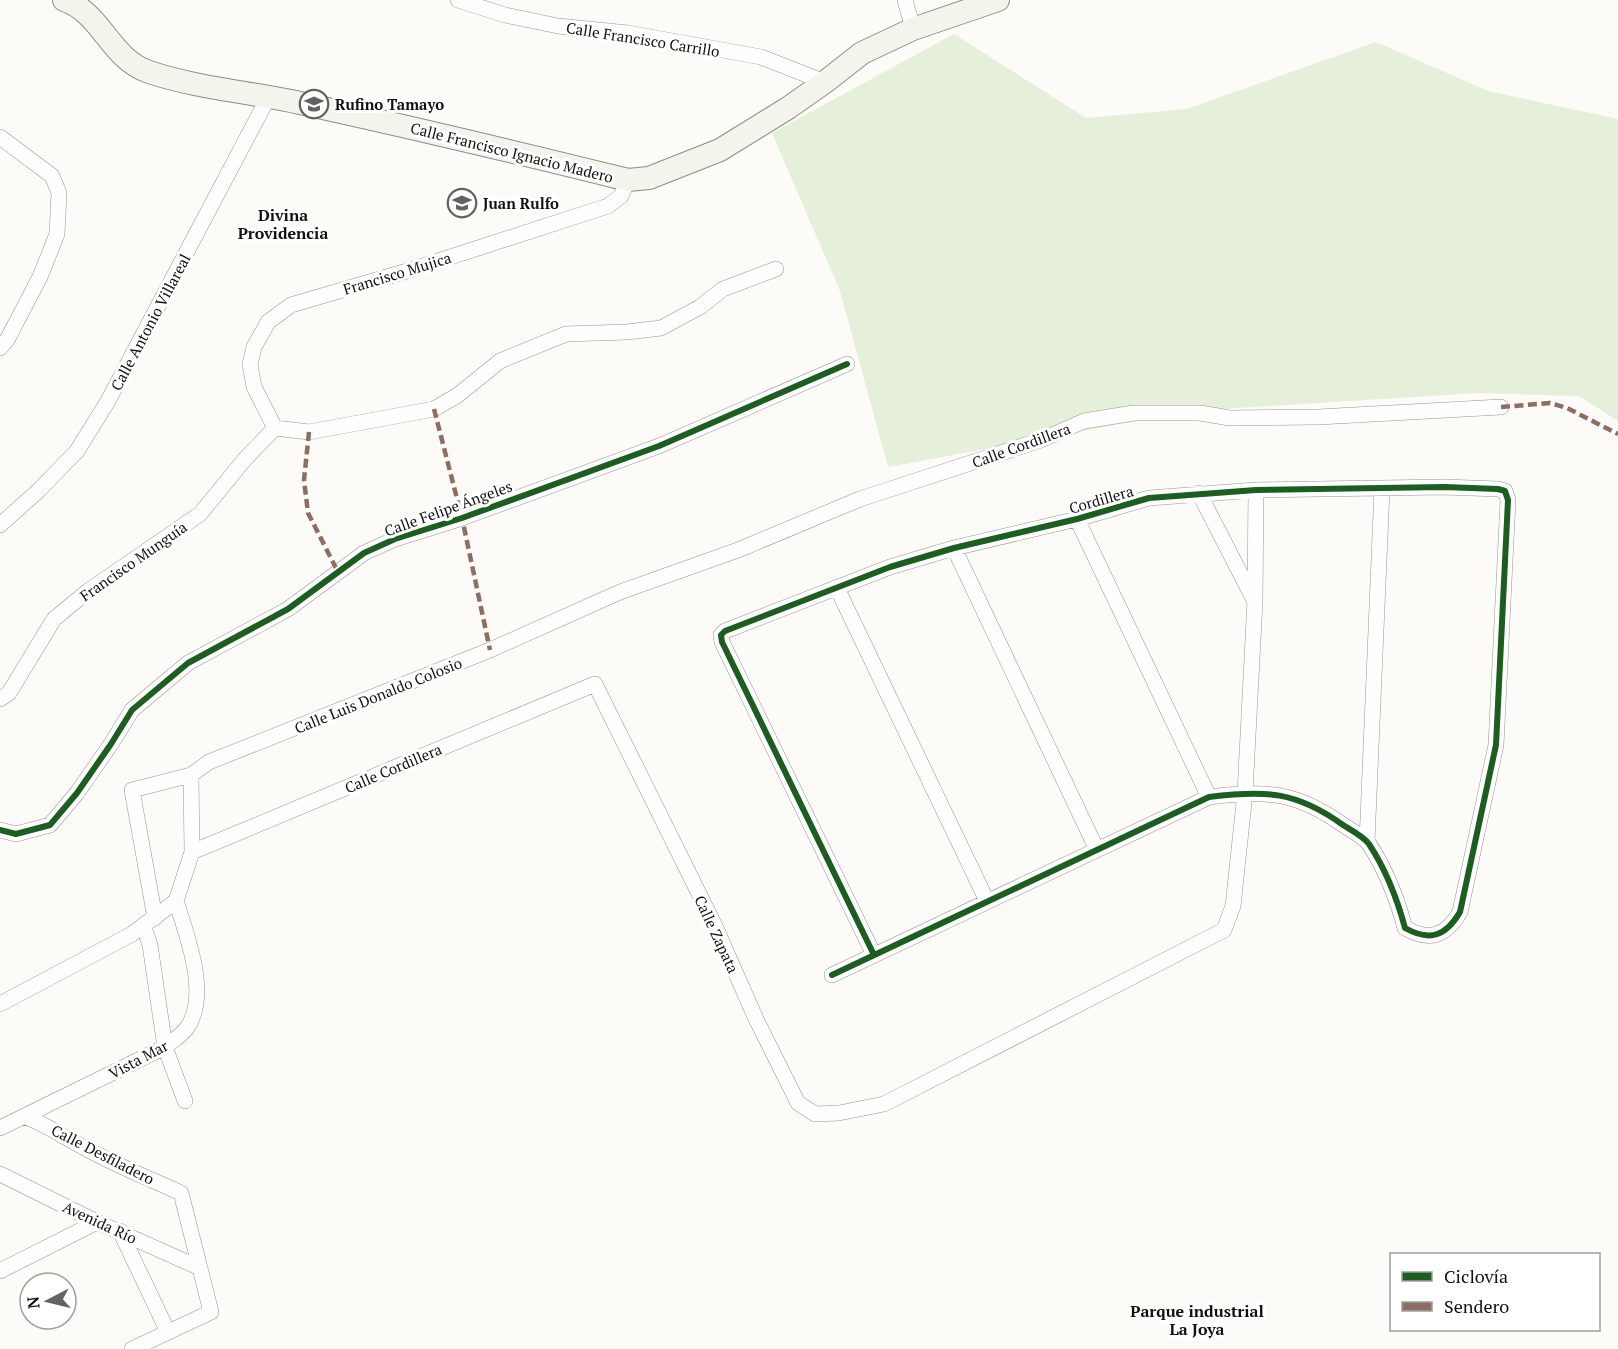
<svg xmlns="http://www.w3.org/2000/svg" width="1618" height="1349" viewBox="0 0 1618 1349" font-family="'PT Serif',serif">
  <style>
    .green { fill: #e5efd9 }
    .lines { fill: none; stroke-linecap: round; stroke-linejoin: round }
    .street-casing { stroke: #969694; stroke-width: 16 }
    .secondary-casing { stroke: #8d8c8b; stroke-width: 24 }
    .street { stroke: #fffefe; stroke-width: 15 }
    .secondary { stroke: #f4f4ec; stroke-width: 22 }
    .quiet { stroke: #8d6e63; stroke-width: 4.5; stroke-dasharray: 9 4.5; stroke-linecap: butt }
    .cycleway-casing { stroke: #fff; stroke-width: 10 }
    .cycleway { stroke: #1b5e20; stroke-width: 6 }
    .labels { text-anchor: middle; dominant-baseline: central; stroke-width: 6; stroke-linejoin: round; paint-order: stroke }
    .street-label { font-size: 15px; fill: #101010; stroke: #fff }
    .poi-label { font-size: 15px; font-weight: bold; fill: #101010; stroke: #fff; text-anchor: start }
    .neighbourhood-label { font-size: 16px; font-weight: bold; fill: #101010; stroke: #fff }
  </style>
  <rect width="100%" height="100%" fill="#fcfbf7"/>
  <!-- green -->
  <path class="green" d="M954,34l132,84 101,-9 189,-67 112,49 130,28v302l-39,-25 -102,-3 -287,18 -302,56 -48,-176 -68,-158z"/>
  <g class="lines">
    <!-- street casing -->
    <g class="street-casing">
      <path id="street" d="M458,0l47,15 53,11 70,7 133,24 64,25
        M905,0l8,29
        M0,137l52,39 7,17 -2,41 -17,43 -33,63 -7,8
        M275,428l34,4 125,-23 24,-14 42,-34 66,-27 61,-2 34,-4 39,-21 23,-18 53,-20
        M275,428l-21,-41 -4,-23 4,-17 14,-25 23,-17 116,-34 201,-65 13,-10 7,-16
        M1199,493l55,107
        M1077,519l132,278
        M0,525l38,-34 39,-40 31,-50 161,-305
        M954,548l143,302
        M837,588l150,313
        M0,699l9,-6 45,-74 34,-28 112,-77 45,-55 30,-31
        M0,830l16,4 34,-9 27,-32 34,-49 21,-34 56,-47 100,-54 76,-56 31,-14 67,-21 197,-72 188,-82
        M1367,842l15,-353
        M192,852l403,-168 120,242 41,93 42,84 17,11 24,-1 45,-9 340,-174 9,-24 12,-113 10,-192 1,-111
        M155,918l-23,-128 59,-15 18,-13 281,-112 130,-58 118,-42 122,-51 181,-59 43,-19 50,-8h66l30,5 88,-1 183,-10
        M144,927l6,18 15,102 20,54
        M832,975l377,-178c56,-7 87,-6 134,28 8,5 20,11 26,19 17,26 28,54 36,84 25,14 41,8 55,-16l36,-167 12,-245 -3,-9 -7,-2 -54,-2 -188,3 -107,8 -72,21 -123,29 -64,19 -165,64 -4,4 1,7 152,313
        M0,1004l132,-70 44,-33 16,-49 -1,-77
        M26,1117c21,8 38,20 57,30 32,18 65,31 98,46l30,119 -79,37
        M0,1128l165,-81c7,-6 17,-12 22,-19 23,-33 0,-92 -11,-127
        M0,1174l97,48 103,46
        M120,1231l48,101
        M0,1271l97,-49"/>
    </g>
    <!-- secondary casing -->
    <g class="secondary-casing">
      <path id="secondary" d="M64,0c38,13 45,58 85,72 48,16 101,20 151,31 110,24 219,50 328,77l21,-2 71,-28 68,-42 37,-26 37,-29 51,-24 85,-29"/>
    </g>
    <!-- street -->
    <use href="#street" class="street"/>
    <!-- secondary -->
    <use href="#secondary" class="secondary"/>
    <!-- quiet -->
    <path class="quiet" d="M1501,407l49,-4 17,5 51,26
      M434,409l28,109 28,132
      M309,432l-5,48 4,33 30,59"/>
    <!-- cycleway casing -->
    <g class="cycleway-casing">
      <path id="cycleway" d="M0,830l16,4 34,-9 27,-32 34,-49 21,-34 56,-47 100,-54 76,-56 31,-14 67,-21 197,-72 188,-82
        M832,975l377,-178c56,-7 87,-6 134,28 8,5 20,11 26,19 17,26 28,54 36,84 25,14 41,8 55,-16l36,-167 12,-245 -3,-9 -7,-2 -54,-2 -188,3 -107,8 -72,21 -123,29 -64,19 -165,64 -4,4 1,7 152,313"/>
    </g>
    <!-- cycleway -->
    <use href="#cycleway" class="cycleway"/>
  </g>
  <!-- icons -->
  <defs>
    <g id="school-ring" transform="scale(1.5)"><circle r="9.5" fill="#fff" stroke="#636261" stroke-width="1.5"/><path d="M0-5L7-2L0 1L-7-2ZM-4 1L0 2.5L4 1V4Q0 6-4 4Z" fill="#636261"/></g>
  </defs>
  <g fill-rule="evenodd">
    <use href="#school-ring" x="314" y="104"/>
    <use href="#school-ring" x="462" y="203"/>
  </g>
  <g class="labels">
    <!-- street labels -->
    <g class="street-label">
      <text transform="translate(643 39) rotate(9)">Calle Francisco Carrillo</text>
      <text transform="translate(512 152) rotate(14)">Calle Francisco Ignacio Madero</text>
      <text transform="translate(397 273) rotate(-17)">Francisco Mujica</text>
      <text transform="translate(150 322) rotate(-62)">Calle Antonio Villareal</text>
      <text transform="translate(1021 445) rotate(-20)">Calle Cordillera</text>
      <text transform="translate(1101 499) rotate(-16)">Cordillera</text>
      <text transform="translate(448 508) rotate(-20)">Calle Felipe Ángeles</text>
      <text transform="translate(133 561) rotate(-35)">Francisco Munguía</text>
      <text transform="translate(378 695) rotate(-22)">Calle Luis Donaldo Colosio</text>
      <text transform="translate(393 768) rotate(-23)">Calle Cordillera</text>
      <text transform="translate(717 934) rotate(65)">Calle Zapata</text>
      <text transform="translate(138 1059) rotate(-28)">Vista Mar</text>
      <text transform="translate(103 1154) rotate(27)">Calle Desfiladero</text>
      <text transform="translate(100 1222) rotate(25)">Avenida Río</text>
    </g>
    <!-- poi labels -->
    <g class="poi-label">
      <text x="335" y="104">Rufino Tamayo</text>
      <text x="483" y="203">Juan Rulfo</text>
    </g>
    <!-- neighbourhood labels -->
    <g class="neighbourhood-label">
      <text x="283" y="215">Divina<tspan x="283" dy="18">Providencia</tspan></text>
      <text x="1197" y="1311">Parque industrial<tspan x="1197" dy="18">La Joya</tspan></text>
    </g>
  </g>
  <!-- legend -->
  <rect x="1390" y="1253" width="210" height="78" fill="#ffffff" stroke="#9f9f9f" stroke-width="1.5"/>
  <rect x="1402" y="1272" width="30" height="9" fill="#1b5e20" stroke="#9f9f9f" stroke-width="1.5"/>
  <text x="1444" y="1283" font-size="18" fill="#101010">Ciclovía</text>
  <rect x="1402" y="1302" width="30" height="9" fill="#8d6e63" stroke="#9f9f9f" stroke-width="1.5"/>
  <text x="1444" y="1313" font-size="18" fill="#101010">Sendero</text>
  <!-- north arrow -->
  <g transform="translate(48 1301) rotate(263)"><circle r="28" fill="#ffffff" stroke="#9f9f9f" stroke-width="1.5"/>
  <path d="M0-4.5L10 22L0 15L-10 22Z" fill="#636261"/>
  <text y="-9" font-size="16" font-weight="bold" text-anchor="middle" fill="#101010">N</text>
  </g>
</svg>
